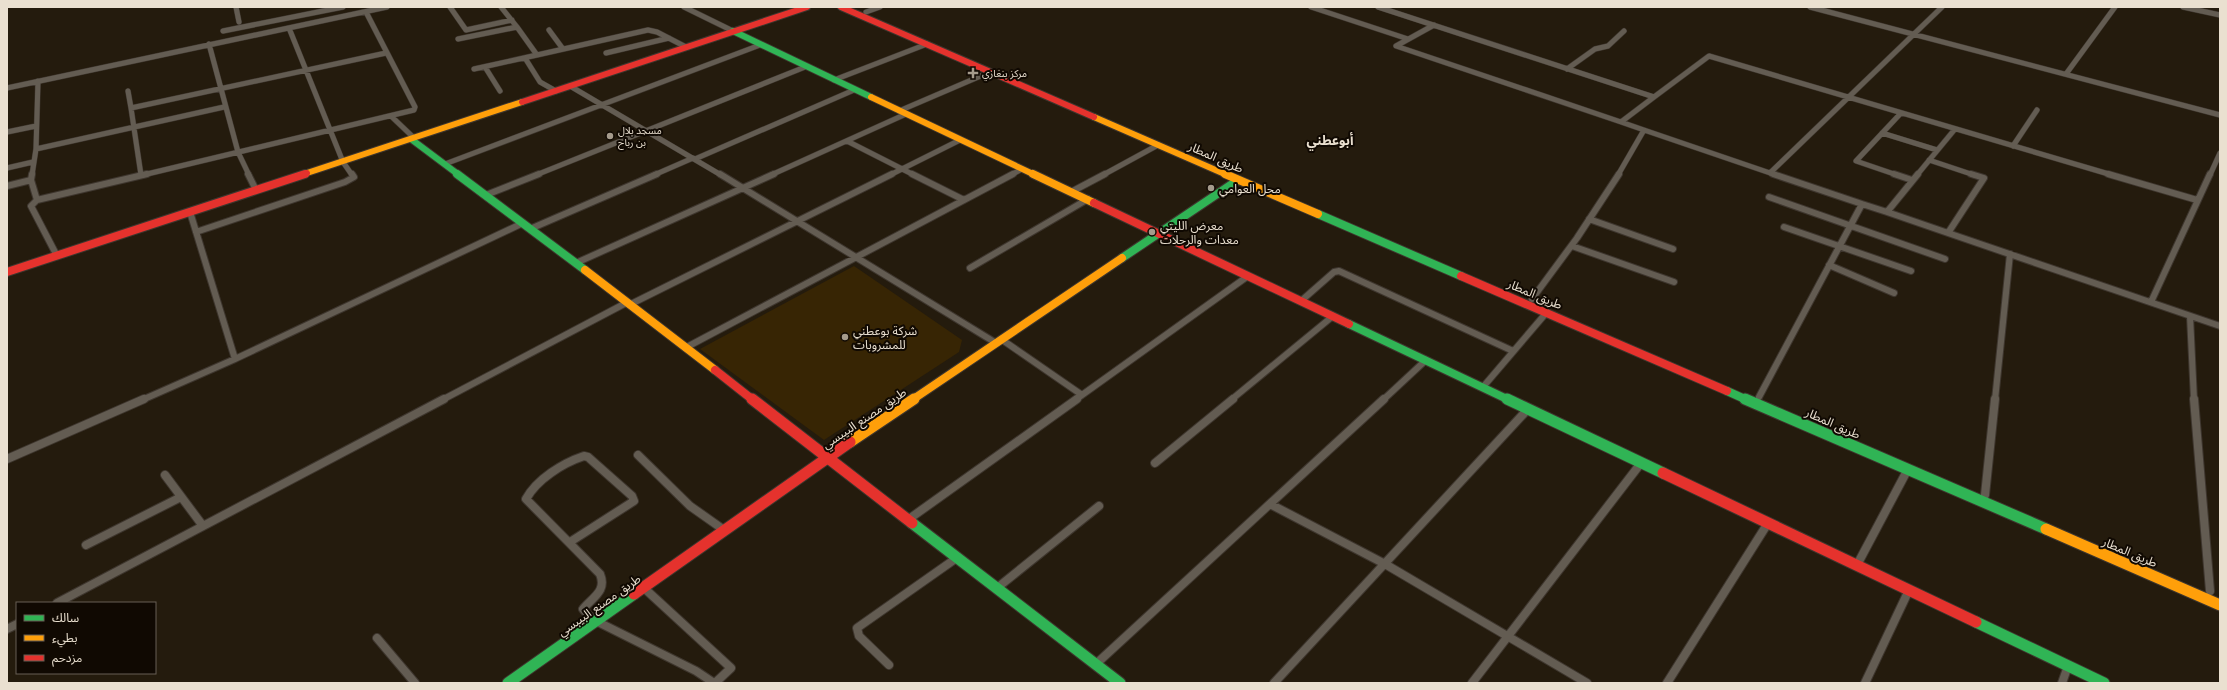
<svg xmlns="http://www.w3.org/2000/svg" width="2227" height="690" viewBox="0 0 2227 690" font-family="'PT Sans','Noto Sans Arabic',sans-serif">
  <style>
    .built { fill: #372504 }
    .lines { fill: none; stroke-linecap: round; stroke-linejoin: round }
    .street-far2-casing { stroke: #3e362e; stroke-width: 6 }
    .street-far1-casing { stroke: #3e362e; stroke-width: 8 }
    .street-casing { stroke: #3e362e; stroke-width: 10 }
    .fast-far2-casing { stroke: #3e362e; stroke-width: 8 }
    .fast-far1-casing { stroke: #3e362e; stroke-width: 10 }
    .fast-casing { stroke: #3e362e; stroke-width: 13 }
    .slow-far2-casing { stroke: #3e362e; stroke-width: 8 }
    .slow-far1-casing { stroke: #3e362e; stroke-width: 10 }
    .slow-casing { stroke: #3e362e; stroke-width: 13 }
    .jam-far2-casing { stroke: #3e362e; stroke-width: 8 }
    .jam-far1-casing { stroke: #3e362e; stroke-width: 10 }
    .jam-casing { stroke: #3e362e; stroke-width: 13 }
    .street-far2 { stroke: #635c52; stroke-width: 5 }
    .street-far1 { stroke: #635c52; stroke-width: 6 }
    .street { stroke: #635c52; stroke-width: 8 }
    .fast-far2 { stroke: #30b455; stroke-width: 6 }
    .fast-far1 { stroke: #30b455; stroke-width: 8 }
    .fast { stroke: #30b455; stroke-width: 11 }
    .slow-far2 { stroke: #ff9f0a; stroke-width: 6 }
    .slow-far1 { stroke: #ff9f0a; stroke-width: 8 }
    .slow { stroke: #ff9f0a; stroke-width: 11 }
    .jam-far2 { stroke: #e5322d; stroke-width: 6 }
    .jam-far1 { stroke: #e5322d; stroke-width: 8 }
    .jam { stroke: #e5322d; stroke-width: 11 }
    .poi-dot { fill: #a59b8c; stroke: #100902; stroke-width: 1.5 }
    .labels { text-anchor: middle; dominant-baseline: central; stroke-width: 4; stroke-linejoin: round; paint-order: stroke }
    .far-poi-label { font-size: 10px; fill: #eae0d0; stroke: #100902; text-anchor: start }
    .street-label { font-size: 12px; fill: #eae0d0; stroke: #100902 }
    .poi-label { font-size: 12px; fill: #eae0d0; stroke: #100902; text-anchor: start }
    .far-district-label { font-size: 13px; font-weight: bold; fill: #eae0d0; stroke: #100902 }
  </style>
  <rect width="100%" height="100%" fill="#241b0d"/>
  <!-- built -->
  <path class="built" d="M854,266l108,74 -3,12 -135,88 -124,-91z"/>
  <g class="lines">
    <!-- street-far2 casing -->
    <g class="street-far2-casing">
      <path id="street-far2" d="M236,7l3,15
        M450,7l16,23 46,-10
        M684,7l49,24
        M1311,7l97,32
        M1378,7l276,90 55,-41 403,119
        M1810,7l410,108
        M2183,7l37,8
        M866,12l14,-5
        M1434,25l-38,21 225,76 33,-25
        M517,27l20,28 111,-25 9,2 29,15
        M289,28l54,134 9,13
        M549,30l14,19
        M223,31l120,-24
        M458,39l59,-12 -16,-20
        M209,44l29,108 11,23
        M606,53l63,-15
        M525,58l15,24 16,9
        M485,67l15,24
        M474,69l63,-14
        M1567,69l28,-20 13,-3 16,-15
        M2066,74l49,-67
        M834,80l93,-36
        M570,86l151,89
        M7,88l380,-81
        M128,91l3,17 255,-55
        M131,108l10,67
        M899,111l91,-39
        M391,116l23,22
        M1644,130l132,45
        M7,132l29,-6
        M1882,133l55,17
        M847,141l67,34
        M2013,146l24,-36
        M36,149l188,-42
        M695,159l159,-69
        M1929,160l45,15
        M445,164l315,-119
        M7,168l26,-6
        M1770,173l172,-166
        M32,175l4,-26 2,-68
        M143,175l271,-65 1,-3 -49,-95
        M536,175l269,-108
        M654,175l39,-17
        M771,175l135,-61
        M890,175l70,-35
        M1011,175l11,-6
        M1103,175l55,-30
        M1618,175l26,-45 -23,-8
        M1897,175l-41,-14 45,-48
        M1917,175l38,-46
        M2210,175l10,-22"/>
    </g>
    <!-- street-far1 casing -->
    <g class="street-far1-casing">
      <path id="street-far1" d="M32,174l-1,6 6,20
        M248,174l8,16
        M720,174l276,169
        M912,174l52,26
        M1773,174l89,30
        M1894,174l18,6
        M2108,174l89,26
        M7,186l24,-6
        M1071,192l34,-18
        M486,195l53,-21
        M1769,197l176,62
        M190,212l45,147
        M1887,212l61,21 36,-55 -13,-4
        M1589,219l84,30
        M1784,227l127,44
        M530,229l127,-55
        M196,232l149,-50 9,-5 -2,-3
        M1948,233l272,93
        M1572,246l102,36
        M57,256l-26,-50 6,-6 110,-26
        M576,263l198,-89
        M1829,265l65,28
        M970,268l118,-69
        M1532,299l45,-61 42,-64
        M1301,301l33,-29 5,-1 174,80
        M2151,302l59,-128
        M629,305l263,-131
        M2190,316l4,84
        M1001,339l81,56
        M685,348l328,-174
        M1483,387l64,-75
        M1759,397l103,-193 25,8 31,-38
        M142,400l93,-41 288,-136
        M442,400l184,-97
        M1075,400l173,-124
        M1231,400l102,-84
        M1383,400l43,-40
        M1995,400l15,-146"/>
    </g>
    <!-- street casing -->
    <g class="street-casing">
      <path id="street" d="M2194,399l16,192
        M638,455l52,51 34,24
        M7,459l137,-60
        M1155,463l78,-64
        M165,475l38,51
        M1985,495l10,-96
        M1270,504l115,60 202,119
        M909,519l168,-120
        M570,542l64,-41 -2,-5 -44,-39 -4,-1c-21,7 -47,23 -58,43l74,75c7,17 -7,23 -17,35l12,13
        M86,545l95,-48
        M1857,565l51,-96
        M644,588l87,80 -16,15
        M997,588l102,-82
        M57,603l387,-204
        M596,621l100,50 18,12
        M7,629l10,-5
        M377,638l38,45
        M1096,664l288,-265
        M889,665l-30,-29 -2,-8 101,-71
        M1274,683l254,-274
        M1472,683l169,-220
        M1667,683l101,-160
        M1865,683l44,-93
        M2062,683l6,-17"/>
    </g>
    <!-- fast-far2 casing -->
    <g class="fast-far2-casing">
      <path id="fast-far2" d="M733,31l138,66
        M411,139l48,36"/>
    </g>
    <!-- fast-far1 casing -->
    <g class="fast-far1-casing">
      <path id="fast-far1" d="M457,174l128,96
        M1318,214l143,62
        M1122,258l116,-78
        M1349,324l160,76
        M1727,391l20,9"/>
    </g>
    <!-- fast casing -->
    <g class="fast-casing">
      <path id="fast" d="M1507,399l156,74
        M1745,399l301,130
        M912,523l208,160
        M1976,622l128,61
        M508,683l126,-89"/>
    </g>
    <!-- slow-far2 casing -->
    <g class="slow-far2-casing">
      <path id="slow-far2" d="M871,97l164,78
        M1094,117l133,58
        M307,173l215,-71"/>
    </g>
    <!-- slow-far1 casing -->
    <g class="slow-far1-casing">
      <path id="slow-far1" d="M1033,174l61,29
        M1225,174l93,40
        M585,270l130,100
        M912,400l210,-142"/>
    </g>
    <!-- slow casing -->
    <g class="slow-casing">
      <path id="slow" d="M850,442l64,-43
        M2046,529l174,76"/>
    </g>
    <!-- jam-far2 casing -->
    <g class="jam-far2-casing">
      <path id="jam-far2" d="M841,7l253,110
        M522,102l285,-95
        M302,175l5,-2"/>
    </g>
    <!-- jam-far1 casing -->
    <g class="jam-far1-casing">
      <path id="jam-far1" d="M1094,203l255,121
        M7,272l298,-98
        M1461,276l266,115
        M715,370l38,30"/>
    </g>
    <!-- jam casing -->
    <g class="jam-casing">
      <path id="jam" d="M752,399l160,124
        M1663,473l313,149
        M634,594l216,-152"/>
    </g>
    <!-- street-far2 -->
    <use href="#street-far2" class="street-far2"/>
    <!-- street-far1 -->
    <use href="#street-far1" class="street-far1"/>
    <!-- street -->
    <use href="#street" class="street"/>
    <!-- fast-far2 -->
    <use href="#fast-far2" class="fast-far2"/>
    <!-- fast-far1 -->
    <use href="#fast-far1" class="fast-far1"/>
    <!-- fast -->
    <use href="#fast" class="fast"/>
    <!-- slow-far2 -->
    <use href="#slow-far2" class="slow-far2"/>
    <!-- slow-far1 -->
    <use href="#slow-far1" class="slow-far1"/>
    <!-- slow -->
    <use href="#slow" class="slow"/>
    <!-- jam-far2 -->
    <use href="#jam-far2" class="jam-far2"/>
    <!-- jam-far1 -->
    <use href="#jam-far1" class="jam-far1"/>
    <!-- jam -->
    <use href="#jam" class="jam"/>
  </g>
  <!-- markers -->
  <g class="poi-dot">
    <path d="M971 67h4v4h4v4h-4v4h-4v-4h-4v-4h4z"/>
    <circle cx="610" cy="136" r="4"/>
    <circle cx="1211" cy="188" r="4"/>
    <circle cx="1152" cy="232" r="4"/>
    <circle cx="845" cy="337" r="4"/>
  </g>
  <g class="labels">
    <!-- far-poi labels -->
    <g class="far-poi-label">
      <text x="982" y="73">مركز بنغازي</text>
      <text x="618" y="130">مسجد بلال<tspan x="618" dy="12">بن رباح</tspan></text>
    </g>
    <!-- street labels -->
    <g class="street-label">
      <text transform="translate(1216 157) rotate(24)">طريق المطار</text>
      <text transform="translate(1535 294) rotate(23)">طريق المطار</text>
      <text transform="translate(864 418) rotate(-34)">طريق مصنع البيبسي</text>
      <text transform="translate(1833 423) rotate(24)">طريق المطار</text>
      <text transform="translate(2130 552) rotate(23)">طريق المطار</text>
      <text transform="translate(599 605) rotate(-35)">طريق مصنع البيبسي</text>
    </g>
    <!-- poi labels -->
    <g class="poi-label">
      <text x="1219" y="188">محل العوامي</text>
      <text x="1160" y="225">معرض الليتي<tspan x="1160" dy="14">معدات والرحلات</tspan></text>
      <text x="853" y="330">شركة بوعطني<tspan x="853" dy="14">للمشروبات</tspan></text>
    </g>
    <!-- far-district labels -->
    <g class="far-district-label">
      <text x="1330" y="140">أبوعطني</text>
    </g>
  </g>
  <!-- border -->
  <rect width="2227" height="690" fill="none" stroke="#eae0d0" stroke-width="16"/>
  <!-- legend -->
  <rect x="16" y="602" width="140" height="72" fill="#100902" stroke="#675f54"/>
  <rect x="24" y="615" width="20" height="6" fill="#30b455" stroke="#675f54"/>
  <text x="52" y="622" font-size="12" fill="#eae0d0">سالك</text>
  <rect x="24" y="635" width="20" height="6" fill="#ff9f0a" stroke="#675f54"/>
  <text x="52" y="642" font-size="12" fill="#eae0d0">بطيء</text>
  <rect x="24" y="655" width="20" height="6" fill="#e5322d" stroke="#675f54"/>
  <text x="52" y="662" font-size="12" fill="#eae0d0">مزدحم</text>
</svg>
